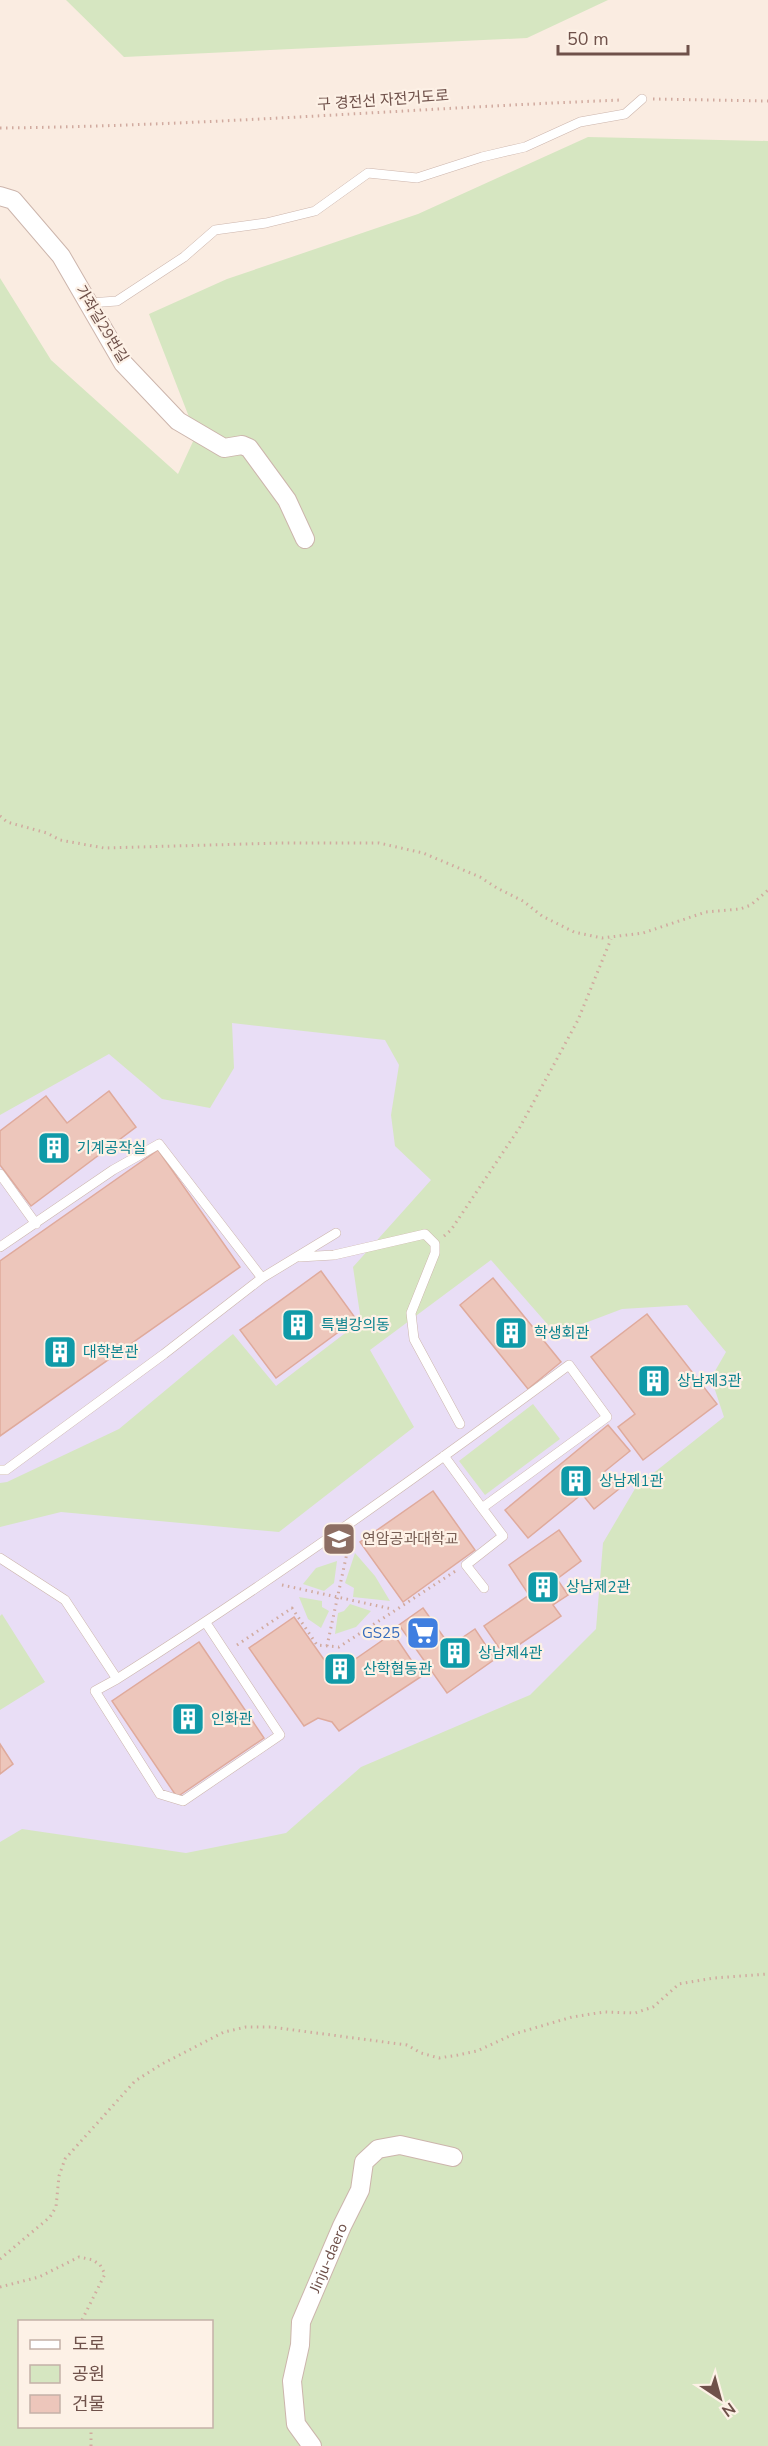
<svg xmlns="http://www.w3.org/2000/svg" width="768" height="2446" viewBox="0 0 768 2446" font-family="'Nunito Sans','Noto Sans KR',sans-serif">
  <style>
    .education { fill: #e9def6 }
    .green { fill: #d6e6c1; fill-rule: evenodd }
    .building { fill: #edc6bb; stroke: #dfaa9c; stroke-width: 1.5 }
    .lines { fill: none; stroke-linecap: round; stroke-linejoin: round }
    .lane-casing { stroke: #ccb5ac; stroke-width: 10 }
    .street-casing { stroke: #ccb5ac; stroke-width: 20 }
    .path { stroke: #d1aa9f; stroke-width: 3; stroke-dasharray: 1.5 4.5; stroke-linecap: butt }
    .lane { stroke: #fff; stroke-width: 9 }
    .street { stroke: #fff; stroke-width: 18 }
    .labels { text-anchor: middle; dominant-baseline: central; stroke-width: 4.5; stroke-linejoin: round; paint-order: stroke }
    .street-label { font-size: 15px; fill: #6f514a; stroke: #fdf1e6 }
    .culture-label { font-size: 15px; fill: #0d838f; stroke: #fdf1e6; text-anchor: start }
    .education-label { font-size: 15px; fill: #785e54; stroke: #fdf1e6; text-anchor: start }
    .shop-label { font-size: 15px; fill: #366cbe; stroke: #fdf1e6; text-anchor: end }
  </style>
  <rect width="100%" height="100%" fill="#faece1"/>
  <!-- education -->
  <path class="education" d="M86,1007l398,10 284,361 -181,323 -341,161 -246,71v-842z"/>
  <!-- green -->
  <path class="green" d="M66,0h542l-81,38 -403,19z
    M588,137l180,4v2305h-768v-604l22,-13 164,24 100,-20 75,-66 169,-72 66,-66 7,-86 33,-56 88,-70 -13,-39 15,-26 -39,-47 -65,4 -66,25 -65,-74 -121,90 44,77 -135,105 -218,-20 -61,15v-44l7,-1 112,-53 114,-95 43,52 85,-65 -8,-54 78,-87 -36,-34 -4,-31 8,-50 -14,-25 -153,-17 2,45 -24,40 -48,-9 -53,-45 -109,61v-837l51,82 127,114 18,-39 -47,-121 78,-35 191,-65zM20,2322h192v104h-192z
    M533,1404l27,35 -75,56 -26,-34z
    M355,1553l20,23 15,25 -37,-4 1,-9 -9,-5z
    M337,1561l-3,22 -10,8 -21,-7 13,-16z
    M299,1597l23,4v6l7,4 -8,17 -13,-9z
    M350,1604l21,7 -15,16 -21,7 3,-21 6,-2z
    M2,1614l43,68 -45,28v-94z"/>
  <!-- building -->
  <path class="building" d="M109,1091l27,36 -105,79 -31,-41v-34l46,-35 21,27z
    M158,1150l82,117 -240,169v-175z
    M321,1271l35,48 -80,59 -36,-48z
    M493,1278l68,84 -33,27 -68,-84z
    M647,1314l70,90 -74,56 -25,-33 17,-13 -44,-57z
    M608,1425l22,26 -26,21 15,17 -25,20 -12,-15 -54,44 -23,-28z
    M433,1491l42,59 -72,52 -43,-60z
    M559,1530l22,31 -24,18 11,16 -15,10 8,11 -57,39 -20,-29 45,-31 -20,-30z
    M423,1608l27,38 25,-17 20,30 -48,34 -48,-68z
    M294,1617l31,44 26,1 42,-29 29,43 -83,55 -7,-9 -14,-4 -14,8 -55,-78z
    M199,1642l65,96 -87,59 -65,-96z
    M0,1744l13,20 -13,10z"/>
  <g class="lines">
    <!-- lane casing -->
    <g class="lane-casing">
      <path id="lane" d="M89,303l28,-2 67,-44 31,-27 51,-7 49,-12 53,-38 49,5 65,-21 43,-10 55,-25 45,-8 17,-15
        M0,1174l36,50
        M0,1247l113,-77 46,-26 103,134
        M299,1257l35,-2 91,-21 10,10v9l-24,60 3,26 46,85
        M0,1470h6l158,-116 98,-76 74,-45
        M482,1508l21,28 -37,29 18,23
        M0,1558l65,42 52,79c155,-98 304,-205 452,-314l38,52 -125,91 -38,-52
        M117,1679l-22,12 65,103 23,7 97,-66 -74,-112"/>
    </g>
    <!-- street casing -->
    <g class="street-casing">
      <g id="street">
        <path d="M0,196l13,4 48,56 62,107 55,58 46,27 18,-3 7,3 38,52 18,39"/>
        <path id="s1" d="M312,2446l-16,-22 -4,-43 8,-36 1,-23 41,-96 18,-36 4,-28 14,-13 22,-4 53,12"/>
      </g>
    </g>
    <!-- path -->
    <path class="path" d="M653,99l115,2
      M0,128c208,-2 415,-20 622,-28
      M0,816l7,6 40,11 13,7 44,8 177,-5h98l44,10 57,24 17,11 26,13 19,15 32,16 28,6 41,-5 63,-21 34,-3 11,-4 17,-15
      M444,1236l7,-6 69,-103 58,-107 33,-81
      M282,1585l110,24
      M237,1645l55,-37 25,37 22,2 118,-77
      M327,1646l23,-107
      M0,2259l50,-42 6,-10 3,-31 6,-17 70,-78 27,-17 62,-32 22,-5h25l136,18 14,8 18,5 19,-3 19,-4 37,-17 58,-17 32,-5 31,1 18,-6 26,-23 35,-6 54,-4
      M0,2287l39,-10 40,-20 14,3 7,5 5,9 -24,48
      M91,2446v-20"/>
    <!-- lane -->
    <use href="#lane" class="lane"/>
    <!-- street -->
    <use href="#street" class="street"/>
  </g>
  <!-- icons -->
  <defs>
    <g id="building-square" transform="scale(1.725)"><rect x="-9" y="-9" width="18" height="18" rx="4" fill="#0f9aa8" stroke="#fdf1e6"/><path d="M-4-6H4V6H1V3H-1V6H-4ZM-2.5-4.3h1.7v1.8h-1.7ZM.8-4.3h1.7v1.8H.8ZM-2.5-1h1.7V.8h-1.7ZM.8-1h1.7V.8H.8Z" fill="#fff"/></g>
    <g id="university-square" transform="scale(1.725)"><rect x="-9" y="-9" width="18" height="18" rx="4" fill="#8d6e63" stroke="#fdf1e6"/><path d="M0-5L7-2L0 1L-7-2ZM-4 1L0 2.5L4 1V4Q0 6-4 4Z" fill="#fff"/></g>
    <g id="supermarket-square" transform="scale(1.725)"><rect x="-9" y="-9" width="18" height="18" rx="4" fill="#3f7fe0" stroke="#fdf1e6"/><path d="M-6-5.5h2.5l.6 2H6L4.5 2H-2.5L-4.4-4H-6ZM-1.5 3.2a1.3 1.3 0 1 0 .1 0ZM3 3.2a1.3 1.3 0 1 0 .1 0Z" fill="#fff"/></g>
  </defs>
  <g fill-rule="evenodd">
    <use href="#building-square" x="54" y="1148"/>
    <use href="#building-square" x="298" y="1325"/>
    <use href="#building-square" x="511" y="1333"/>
    <use href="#building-square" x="60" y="1352"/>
    <use href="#building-square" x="654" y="1381"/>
    <use href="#building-square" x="576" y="1481"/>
    <use href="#university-square" x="339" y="1539"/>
    <use href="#building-square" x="543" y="1587"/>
    <use href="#supermarket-square" x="423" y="1633"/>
    <use href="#building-square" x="455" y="1653"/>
    <use href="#building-square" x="340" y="1669"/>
    <use href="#building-square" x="188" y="1719"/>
  </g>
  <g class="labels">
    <!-- street labels -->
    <g class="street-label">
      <text transform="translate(383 100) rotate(-4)">구 경전선 자전거도로</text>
      <text transform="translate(102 324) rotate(59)">가좌길29번길</text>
      <text stroke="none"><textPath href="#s1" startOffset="200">Jinju-daero</textPath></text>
    </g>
    <!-- culture labels -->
    <g class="culture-label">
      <text x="77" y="1148">기계공작실</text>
      <text x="321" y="1325">특별강의동</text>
      <text x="534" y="1333">학생회관</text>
      <text x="83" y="1352">대학본관</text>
      <text x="677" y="1381">상남제3관</text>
      <text x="599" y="1481">상남제1관</text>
      <text x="566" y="1587">상남제2관</text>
      <text x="478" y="1653">상남제4관</text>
      <text x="363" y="1669">산학협동관</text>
      <text x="211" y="1719">인화관</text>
    </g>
    <!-- education labels -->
    <g class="education-label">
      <text x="362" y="1539">연암공과대학교</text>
    </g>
    <!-- shop labels -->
    <g class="shop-label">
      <text x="400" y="1633">GS25</text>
    </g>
  </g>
  <!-- legend -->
  <rect x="18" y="2320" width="195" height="108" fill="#fdf1e6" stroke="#c4b1a8" stroke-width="1.5"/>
  <rect x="30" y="2340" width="30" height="9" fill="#ffffff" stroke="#c4b1a8" stroke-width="1.5"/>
  <text x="72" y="2350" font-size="18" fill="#6f514a">도로</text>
  <rect x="30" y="2365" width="30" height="18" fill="#d6e6c1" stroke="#c4b1a8" stroke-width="1.5"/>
  <text x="72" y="2380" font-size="18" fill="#6f514a">공원</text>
  <rect x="30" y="2395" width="30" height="18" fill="#edc6bb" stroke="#c4b1a8" stroke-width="1.5"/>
  <text x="72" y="2410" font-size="18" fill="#6f514a">건물</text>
  <!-- north arrow -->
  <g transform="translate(720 2398) rotate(144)" stroke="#fdf1e6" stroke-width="4.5" paint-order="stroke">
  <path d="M0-4.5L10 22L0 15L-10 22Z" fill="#6f514a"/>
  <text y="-9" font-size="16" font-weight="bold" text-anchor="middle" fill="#6f514a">N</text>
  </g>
  <!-- scale -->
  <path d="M558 45v9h130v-9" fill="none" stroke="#6f514a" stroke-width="3"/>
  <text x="567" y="45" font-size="18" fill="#6f514a" stroke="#fdf1e6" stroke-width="4.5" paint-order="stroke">50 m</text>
</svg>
